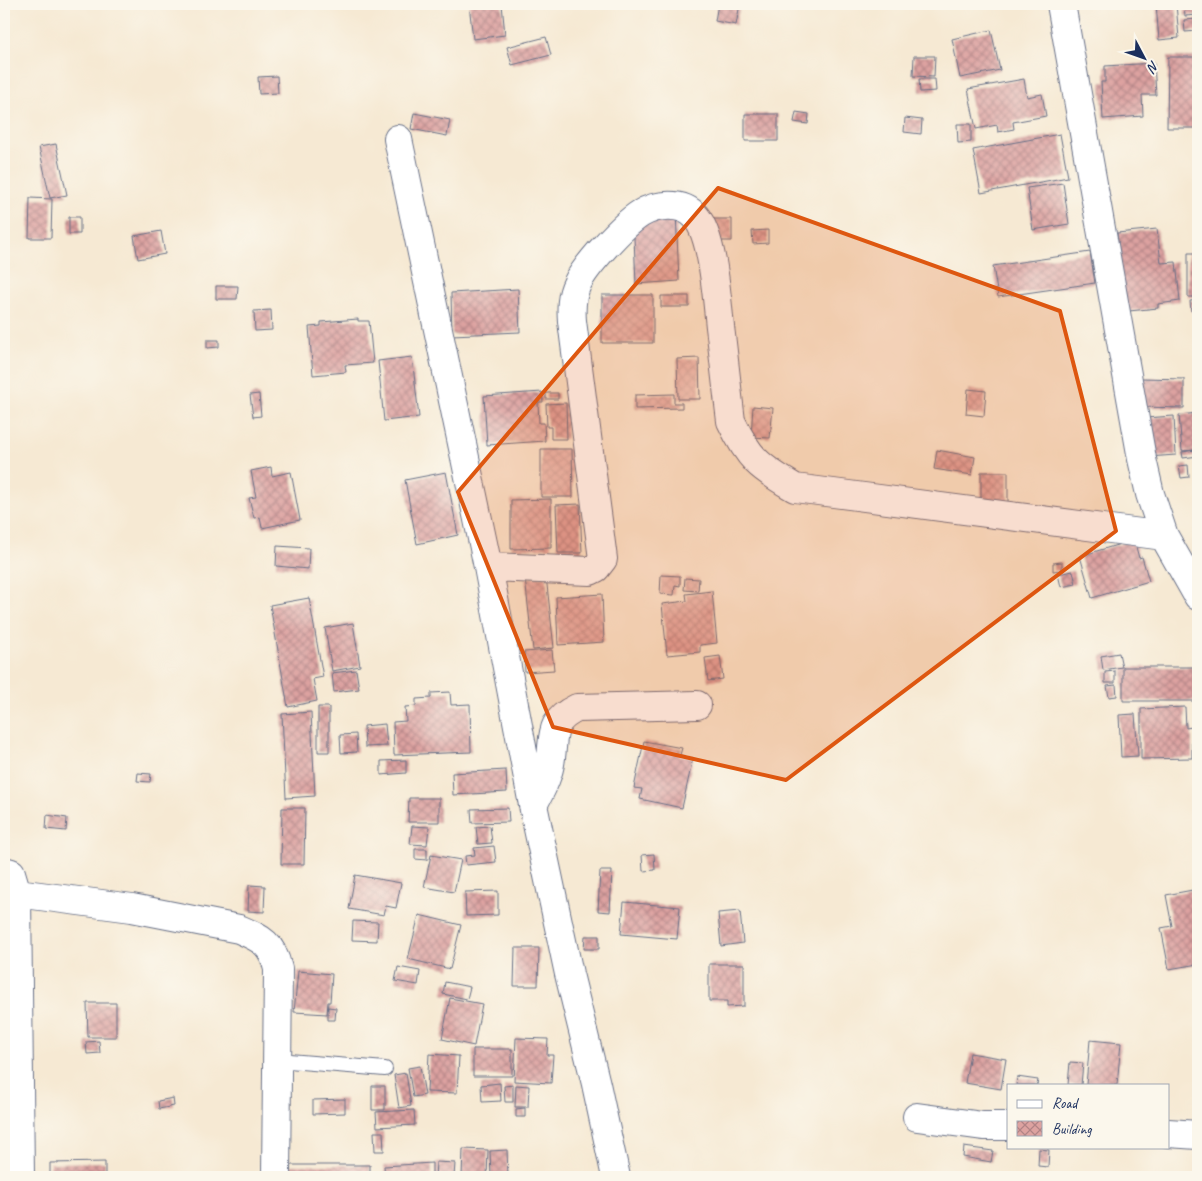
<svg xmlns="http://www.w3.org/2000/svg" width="1202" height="1181" viewBox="0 0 1202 1181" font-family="Caveat,sans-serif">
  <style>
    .building { fill: url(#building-cross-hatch) }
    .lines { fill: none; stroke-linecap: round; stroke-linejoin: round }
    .service-casing { stroke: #687087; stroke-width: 16 }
    .minor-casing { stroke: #687087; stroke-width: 30 }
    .service { stroke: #fff; stroke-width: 14 }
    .minor { stroke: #fff; stroke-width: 28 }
    .marked { fill: #de5710; fill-opacity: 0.2; stroke: #de5710; stroke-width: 4; stroke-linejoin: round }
  </style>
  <defs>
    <pattern id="building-cross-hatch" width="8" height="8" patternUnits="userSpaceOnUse" patternTransform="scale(1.25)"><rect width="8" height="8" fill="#dda2a0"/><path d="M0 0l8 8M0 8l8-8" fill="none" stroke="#b28486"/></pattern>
  </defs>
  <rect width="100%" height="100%" fill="#fbf7ec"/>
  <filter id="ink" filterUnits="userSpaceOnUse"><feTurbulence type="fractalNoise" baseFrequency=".02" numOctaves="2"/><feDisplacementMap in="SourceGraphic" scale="10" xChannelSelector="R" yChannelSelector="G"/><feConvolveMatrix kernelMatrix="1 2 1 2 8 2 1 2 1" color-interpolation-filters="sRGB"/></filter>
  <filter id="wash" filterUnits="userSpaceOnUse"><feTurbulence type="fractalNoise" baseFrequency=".0096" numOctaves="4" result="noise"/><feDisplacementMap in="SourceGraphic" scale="20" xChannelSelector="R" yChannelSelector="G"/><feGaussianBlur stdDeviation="1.12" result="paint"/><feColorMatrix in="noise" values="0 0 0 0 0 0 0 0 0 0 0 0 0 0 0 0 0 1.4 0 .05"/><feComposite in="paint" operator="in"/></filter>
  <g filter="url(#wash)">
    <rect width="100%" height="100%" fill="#f6e9d3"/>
    <g id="blocks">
      <!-- building -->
      <path class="building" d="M469,4h33l3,31 -32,4z
        M718,4h22l-4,21 -21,-4z
        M1156,4h20l3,34 -20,2z
        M1184,4h14v11l-13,1z
        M1198,19v12l-13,1 -1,-12z
        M991,30l9,40 -40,8 -8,-39z
        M546,37l5,18 -39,10 -5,-18z
        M914,56h21l-1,21 -21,-1z
        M1168,57h30v71h-31z
        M1154,63l2,32h-14l1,21 -40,3 -2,-37h4v-16z
        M277,76l1,17 -19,1 -1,-17z
        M919,79h16l1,12 -16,1z
        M1024,79l3,18 15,-3 4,22 -33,6 1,7 -16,3 -1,-7 -21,4 -8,-40z
        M796,112l13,2 -1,10 -14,-2z
        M414,113l36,7 -3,16 -36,-7z
        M745,114h33v27h-33z
        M905,118l17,2 -1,14 -17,-2z
        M957,124h14v18l-13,1z
        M1060,134l8,43 -87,16 -8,-43z
        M56,144l11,51 -17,3 -11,-51z
        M1063,183l6,41 -36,6 -6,-42z
        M30,198l22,1 -1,39h-22z
        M676,211l3,70 -43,3 -3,-70z
        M69,217h11v17h-11z
        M713,219h19v22h-19z
        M1157,229l4,34 15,-1 4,39 -22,3v4l-29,3 -1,-8 -4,1 -7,-71z
        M768,230v13l-15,1 -1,-13z
        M161,231l4,23 -27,5 -4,-23z
        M1090,252l5,31 -97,14 -5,-31z
        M1188,253h10v44h-10z
        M216,286h22l-1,13h-21z
        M518,289l2,43 -68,3 -1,-42z
        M602,295h51v48h-51z
        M661,296h28v11h-28z
        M1198,300v10l-7,1 -1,-10z
        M271,310l1,20 -17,1 -1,-20z
        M358,319v2h11l4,42 -28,2 1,7 -33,3 -4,-48 12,-1v-4z
        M207,340h12v7l-12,1z
        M412,357l7,60 -35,4 -6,-60z
        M699,358l1,41h-22l-1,-40z
        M1141,378l43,1v29l-43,-1z
        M968,389l18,2 -2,25 -18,-2z
        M542,392l1,10h-5l1,21h5l1,18 -58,4 -3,-49z
        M546,393h12v6h-12z
        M259,394l2,22 -8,1 -3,-22z
        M674,394v9h8v5l-47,1v-14z
        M566,403l1,36h-16v-12h-4l-1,-23z
        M753,406l20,2 -3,30 -19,-1z
        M1198,413v43l-15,2 -1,-6 13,-2 -13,1 -3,-36z
        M1174,416l2,39 -28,2 -3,-39z
        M541,449h31l1,48h-32z
        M937,450l38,7 -3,18 -38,-6z
        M1188,465l1,12 -8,1 -2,-12z
        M271,467l1,9 19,-4 9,48 -38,8 -2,-11 -6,1 -5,-20 7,-1 -5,-26z
        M446,472l12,63 -41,9 -12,-64z
        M981,472h27v34h-27z
        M551,499v49l-40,1v-49z
        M580,504l2,49h-24l-2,-48z
        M1134,540l5,18 3,-1 7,24 -57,17 -12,-42z
        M277,546l32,2 -1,21 -32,-3z
        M1062,562v8l-9,1v-8z
        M1073,571l3,13 -15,3 -3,-13z
        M661,575l19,1v10l-5,-1 -1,10 -14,-1z
        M546,576l8,72 -21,2 -8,-72z
        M685,578l14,1 -1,12 -14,-1z
        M712,591l5,52 -17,2v7l-33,3 -5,-51 25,-3 -1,-7z
        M602,594l2,48 -46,3 -2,-48z
        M309,598l14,79 -10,2 4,22 -29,6 -18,-102z
        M353,623l7,43 -28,5 -7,-43z
        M552,650l2,20 -29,2 -1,-20z
        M1119,653l3,14 -19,3 -2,-14z
        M720,656l3,23 -15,2 -3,-23z
        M1123,667h75v34h-75z
        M356,670l3,19 -25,3 -2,-19z
        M1115,671v12h-10v-11z
        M1116,685l1,11 -8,1 -2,-11z
        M450,692l1,13 19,-1 1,48 -77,3 -1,-33 13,-1 -1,-14 11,-1v-7l15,-1v-5z
        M318,707h11v45h-11z
        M1185,707l1,21 6,-1v31l-51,1v-50z
        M311,712l4,84 -29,2 -4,-84z
        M1135,714l3,42 -17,1 -2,-42z
        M385,724l2,22 -22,1 -1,-21z
        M356,734l1,18 -16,1 -1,-18z
        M644,741l38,7 -2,7 13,3 -11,50 -42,-9 2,-10 -8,-1z
        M406,760v13l-25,2v-14z
        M506,770l1,22 -54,3 -1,-22z
        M138,773l13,1 -1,8 -13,-1z
        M409,798h30v24h-31z
        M282,808h23l-1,56h-23z
        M508,808l1,14 -37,1 -1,-14z
        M47,815l20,3 -1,13 -20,-2z
        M412,826l17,1 -2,18 -17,-1z
        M490,826l2,17 -14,1 -2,-17z
        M494,846l2,16 -30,3 -1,-9 10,-1 -1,-7z
        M415,849h12v11l-12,-1z
        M654,854l1,16 -12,1 -1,-16z
        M431,855l30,5 -7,32 -30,-5z
        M600,871h12l-2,41 -12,-1z
        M355,875l46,8 -5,25 -10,-2 -2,9 -35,-6z
        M249,885l16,1 -1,26 -16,-1z
        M1198,889v75l-29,5 -8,-41 11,-2 -6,-31z
        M498,891v24l-32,1 -1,-24z
        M624,902l56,5 -3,32 -56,-5z
        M740,911l3,32 -22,3 -3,-33z
        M419,915l42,10 -11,44 -42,-10z
        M353,921l25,1 -1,19 -25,-1z
        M585,936h14v13h-15z
        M515,948h24l-1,38h-24z
        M709,964h35v42l-17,1v-6h-18z
        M398,967l22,4 -2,14 -23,-4z
        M298,971l34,3 -2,28h-2l-1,12 -33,-2z
        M445,982l25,5 -3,12 -24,-5z
        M450,998l32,6 -8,42 -32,-7z
        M87,1003h29v34h-28z
        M328,1007l8,1 -1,12h-7z
        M516,1038l32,1 -1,16h6l-2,28 -37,-2z
        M1090,1040l31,3 -4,42h-31z
        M99,1041l1,12 -13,1 -1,-12z
        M473,1049h39v27h-39z
        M970,1053l36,6 -5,30 -36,-6z
        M429,1054l30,2 -2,37 -30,-1z
        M1070,1062l13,1 -2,22h-13z
        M420,1066l5,29 -12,2 -5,-29z
        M406,1073l5,33 -12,2 -5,-33z
        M1017,1077l21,3 -1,5h-21z
        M500,1083l1,18 -19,1 -1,-17z
        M513,1085v17h-8l-1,-16z
        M516,1085l13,1 -1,21h-13z
        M372,1086h13v24h-13z
        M173,1098l1,8 -15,3 -1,-8z
        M345,1099v14l-32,1v-14z
        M525,1108v9h-9v-8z
        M414,1110l1,15 -38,2 -1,-15z
        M374,1132h9l1,19h-9z
        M964,1147l29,4 -2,11 -28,-5z
        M463,1149l25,1 -1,27h-25z
        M1039,1149l10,1 -1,17 -10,-1z
        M507,1150l1,27h-17l-1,-26z
        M105,1162v15h-55v-14z
        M436,1162l19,1 -1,14h-19z
        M432,1163v14h-47l-1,-11z
        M289,1165h81v12h-80z"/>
    </g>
  </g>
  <g filter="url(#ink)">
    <use href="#blocks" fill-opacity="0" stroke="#687087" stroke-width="1"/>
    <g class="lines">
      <!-- service casing -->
      <g class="service-casing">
        <path id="service" d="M277,1060l108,9"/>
      </g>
      <!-- minor casing -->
      <g class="minor-casing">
        <path id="minor" d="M1061,4l81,455 8,35 14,42 34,60
          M398,139l90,428 45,238 36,169 27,110 20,93
          M488,567l102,4 6,-3 7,-9 -31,-238c-1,-13 -1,-25 5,-37 8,-18 46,-59 63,-70 16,-10 43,-13 56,3 17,20 21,82 24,110 4,31 7,62 11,94 18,38 28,46 64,67l369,48
          M533,805c7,-13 14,-26 17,-41 5,-26 -3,-42 27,-56l120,-3
          M4,871l7,2 6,20 115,15 107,21c23,10 33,14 39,40l-2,208
          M17,893l3,284
          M917,1117l66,9h25
          M1168,1133l30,2"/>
      </g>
      <!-- service -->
      <use href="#service" class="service"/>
      <!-- minor -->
      <use href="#minor" class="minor"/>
    </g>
  </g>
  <!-- marked area -->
  <path class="marked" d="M718,188l342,123 56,220 -330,249 -233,-53 -95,-235z"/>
  <!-- margin -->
  <rect width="1202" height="1181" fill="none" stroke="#fbf7ec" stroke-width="20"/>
  <!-- legend -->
  <rect x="1007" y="1084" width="162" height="65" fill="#fbf7ec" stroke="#a1a7b3"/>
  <rect x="1017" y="1100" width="25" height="8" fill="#ffffff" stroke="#a1a7b3"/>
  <text x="1052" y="1108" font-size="15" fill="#1b2f5e">Road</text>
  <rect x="1017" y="1121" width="25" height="15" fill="url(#building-cross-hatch)" stroke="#a1a7b3"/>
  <text x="1052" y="1134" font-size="15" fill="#1b2f5e">Building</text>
  <!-- north arrow -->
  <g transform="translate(1144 58) rotate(131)" stroke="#fbf7ec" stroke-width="4" paint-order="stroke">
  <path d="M0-4L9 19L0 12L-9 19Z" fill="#1b2f5e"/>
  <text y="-8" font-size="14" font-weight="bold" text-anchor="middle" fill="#1b2f5e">N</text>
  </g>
</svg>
